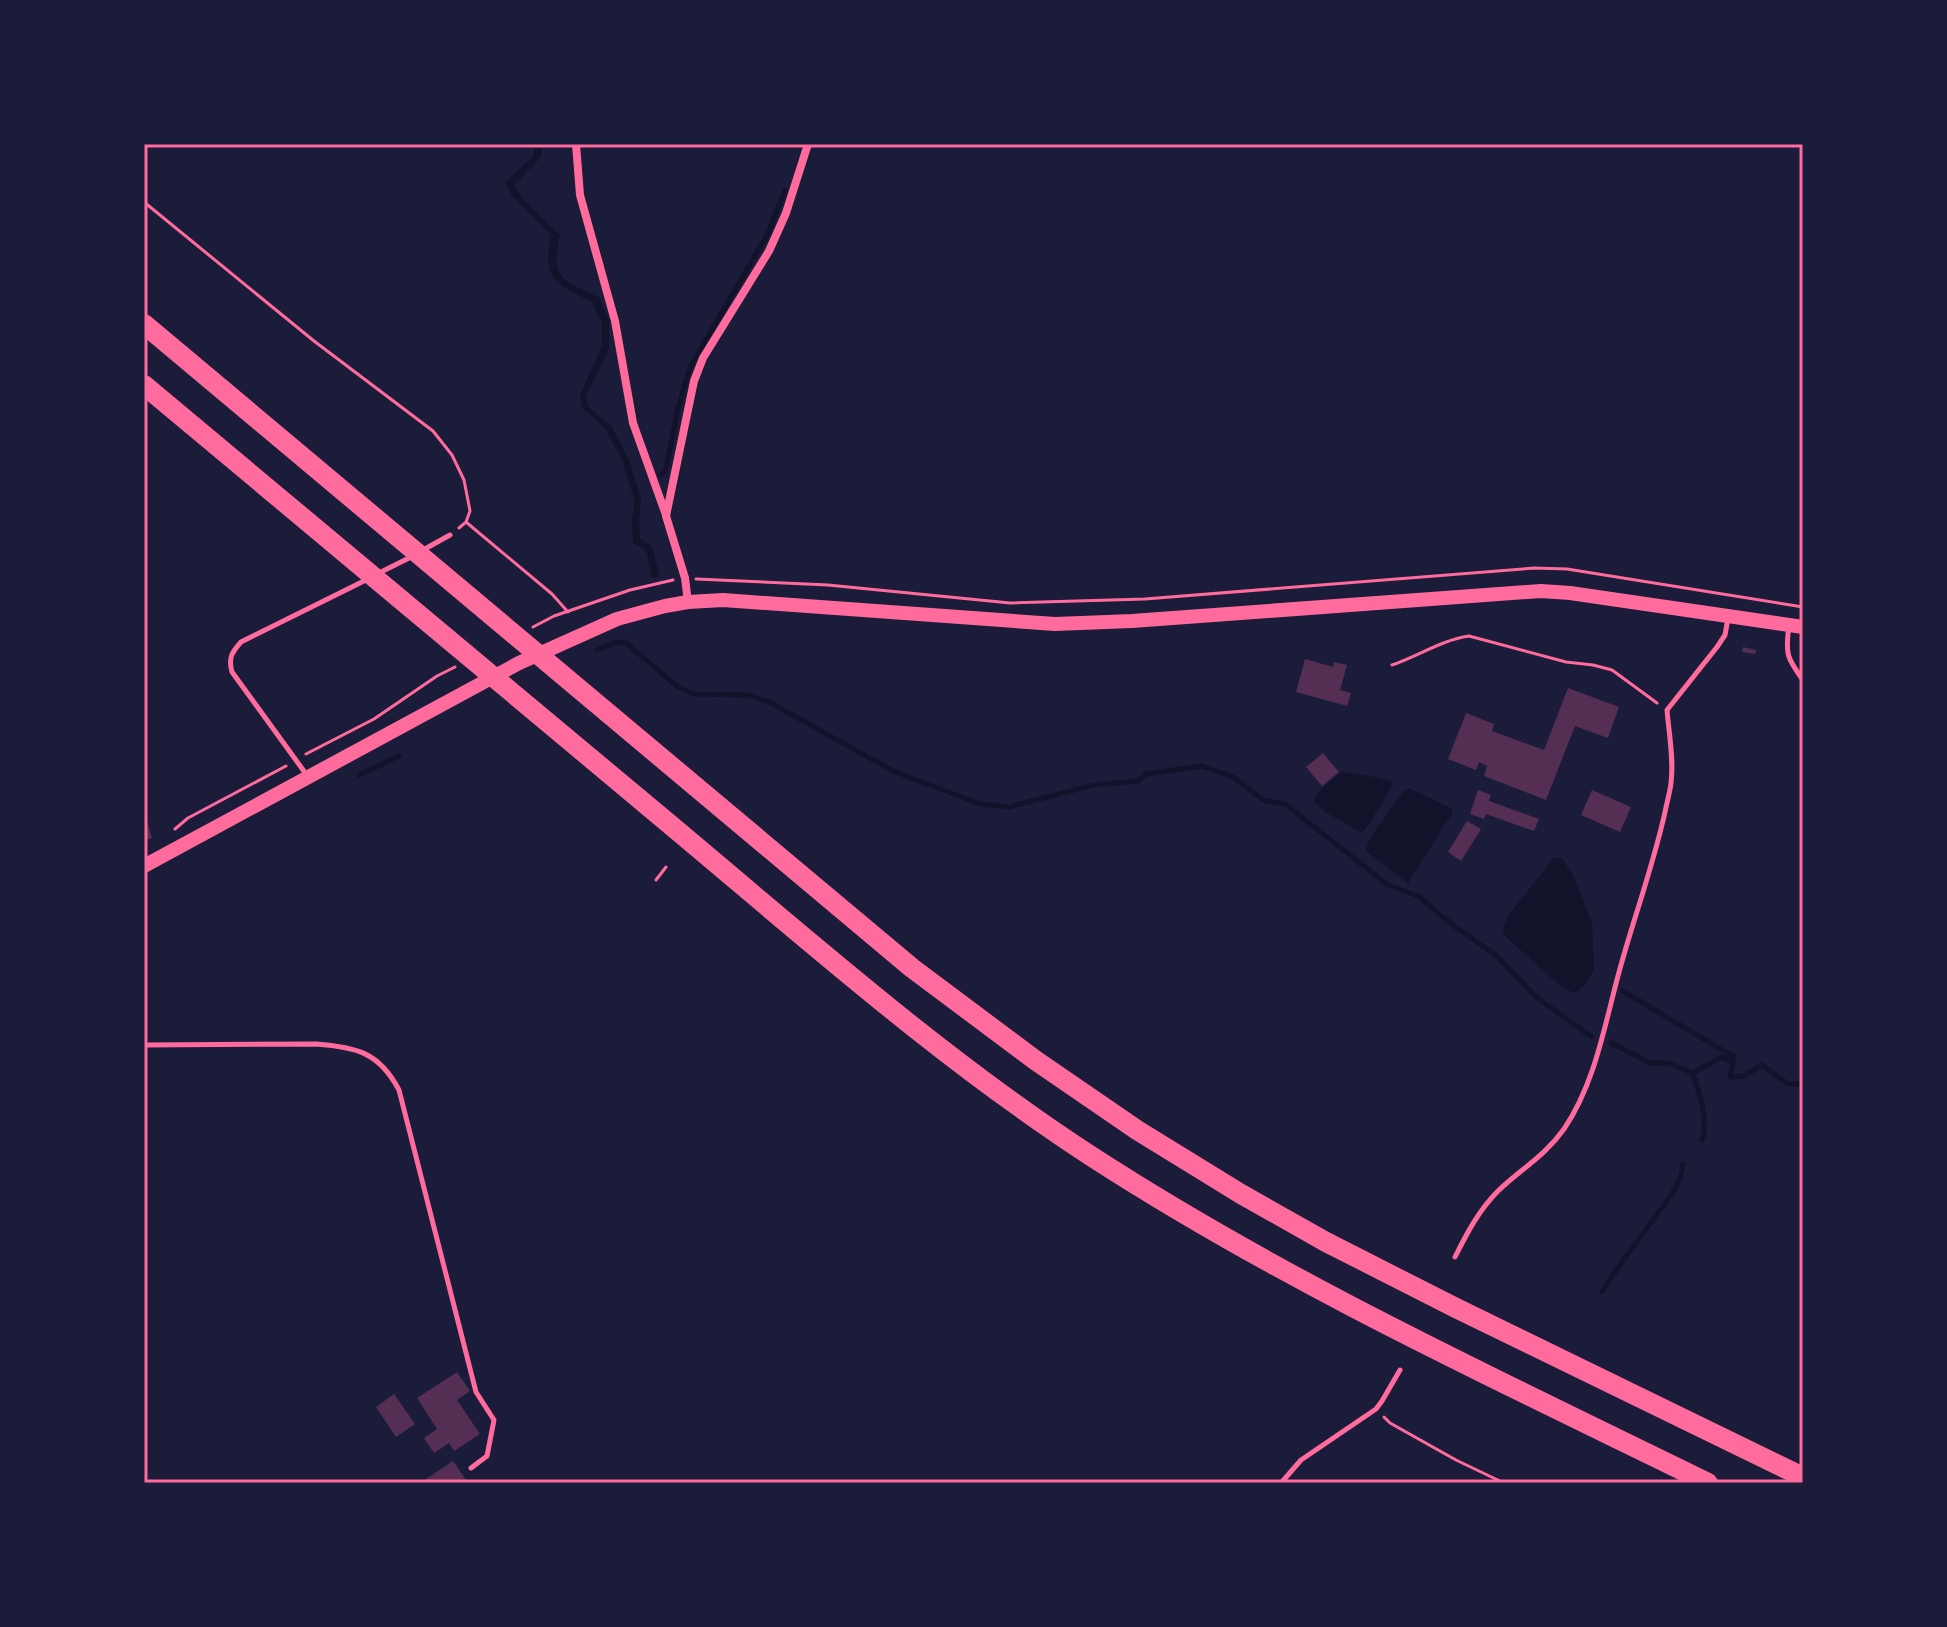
<svg xmlns="http://www.w3.org/2000/svg" width="1947" height="1627" viewBox="0 0 1947 1627" font-family="Jost,sans-serif">
  <style>
    .water { fill: #12122b }
    .lines { fill: none; stroke-linecap: round; stroke-linejoin: round }
    .stream { stroke: #12122b; stroke-width: 5 }
    .building { fill: #542f53 }
    .path { stroke: #ff6b9d; stroke-width: 3 }
    .service { stroke: #ff6b9d; stroke-width: 5 }
    .minor { stroke: #ff6b9d; stroke-width: 8 }
    .secondary { stroke: #ff6b9d; stroke-width: 14 }
    .motorway { stroke: #ff6b9d; stroke-width: 20 }
    .neatline { fill: none; stroke: #ff6b9d; stroke-width: 3 }
  </style>
  <rect width="100%" height="100%" fill="#1b1b3a"/>
  <!-- water -->
  <path class="water" d="M535,144h8l-3,14 -26,27 6,10 40,40c-11,43 3,46 39,62l10,24v28l-23,48 2,10 23,18 18,35 12,39 -2,22 1,18 12,7 8,31 -8,1 -6,-28 -13,-7 -1,-22 3,-20 -13,-41 -17,-32 -23,-20 -2,-13 22,-49v-23l-10,-21c-36,-18 -50,-22 -41,-67l-38,-38 -8,-15 28,-25z
    M1342,772l33,5 17,5 -2,8 -25,40 -5,2 -35,-20 -11,-10 4,-10z
    M1409,788l43,21v4l-44,70 -42,-32 1,-8 34,-49z
    M1555,857l7,1 13,21 17,44 2,48 -13,18 -8,4 -17,-11 -50,-45 -3,-5 4,-14 44,-57z"/>
  <g class="lines">
    <!-- stream -->
    <path class="stream" d="M661,475l5,-6 12,-61 12,-41 77,-132 18,-45
      M597,650l20,-8 9,1 52,44 16,7 54,1 21,7 124,69 87,33 29,3 85,-22 44,-4 8,-7 56,-8 31,11 30,23 22,4 103,81 30,11 37,31 41,28 40,42 56,40
      M359,775l40,-19
      M1623,991l111,66 -1,5
      M1611,1043l39,20h18l25,10 29,-16 11,5 -3,15 14,-1 18,-11 26,19h15
      M1693,1073c6,21 16,46 9,67
      M1602,1292c17,-28 37,-52 55,-78 13,-17 24,-29 26,-50"/>
  </g>
  <!-- building -->
  <path class="building" d="M1743,647l13,3 -1,4 -13,-2z
    M1305,659l28,8 1,-5 13,3 -7,25 11,3 -4,13 -51,-14z
    M1568,688l51,19 -11,31 -33,-12 -29,74 -62,-24 3,-10 -8,-4 -3,8 -28,-11 18,-46 28,11 -2,7 52,19z
    M1323,753l16,19 -17,14 -16,-19z
    M1478,790l13,5 -2,6 50,18 -5,12 -48,-17 -2,5 -14,-5z
    M1592,790l39,17 -11,25 -39,-17z
    M144,813l8,25 -8,2z
    M1467,821l14,8 -20,32 -13,-9z
    M457,1372l13,19 -13,9 23,34 -26,17 -5,-8 -15,10 -10,-15 13,-9 -20,-31z
    M394,1394l21,30 -19,13 -20,-30z
    M453,1461l15,22h-48z"/>
  <g class="lines">
    <!-- path -->
    <path class="path" d="M144,202l170,139 119,90 19,24 12,25 6,31 -4,11 -7,6
      M466,522l86,72 16,18
      M696,579l132,6 182,18 135,-4 389,-31 33,1 236,38
      M533,627l21,-11 76,-26 43,-10
      M1392,665c26,-9 50,-25 77,-29l97,26 27,3 19,5 45,33
      M306,754l68,-35 63,-43 18,-9
      M175,829l13,-11 98,-52
      M656,880l10,-13
      M1384,1417l6,6 66,37 48,23"/>
    <!-- service -->
    <path class="service" d="M423,550l27,-15
      M377,574l34,-17
      M1789,626c-4,28 -2,32 14,54
      M306,774l-74,-102c-4,-14 0,-20 9,-30l127,-63
      M144,1045l172,-1c40,3 63,8 83,46l77,302 18,28 -7,36 -16,12
      M1455,1257c12,-24 24,-47 43,-66 24,-23 46,-34 66,-62 34,-50 42,-114 59,-171 14,-49 31,-96 42,-146 2,-10 5,-20 6,-29 3,-24 -2,-49 -4,-73l50,-63 8,-12 3,-17
      M1281,1483l20,-23 75,-51 6,-8 18,-31"/>
    <!-- minor -->
    <path class="minor" d="M576,144l4,51 35,126 18,102 33,92
      M688,602l-3,-24 -19,-62 28,-135 9,-23 66,-107 17,-38 22,-69"/>
    <!-- secondary -->
    <path class="secondary" d="M144,866l375,-203 98,-44 48,-13 23,-4 35,-2 332,24 77,-3 409,-30 29,2 233,34"/>
    <!-- motorway -->
    <path class="motorway" d="M144,324l768,644 123,92 102,70 104,64 85,48 130,66 347,169
      M144,385c170,143 341,284 511,427 143,119 283,245 439,346 195,126 406,223 614,325"/>
  </g>
  <!-- border -->
  <rect width="1947" height="1627" fill="none" stroke="#1b1b3a" stroke-width="292"/>
  <rect x="146" y="146" width="1655" height="1335" class="neatline"/>
</svg>
